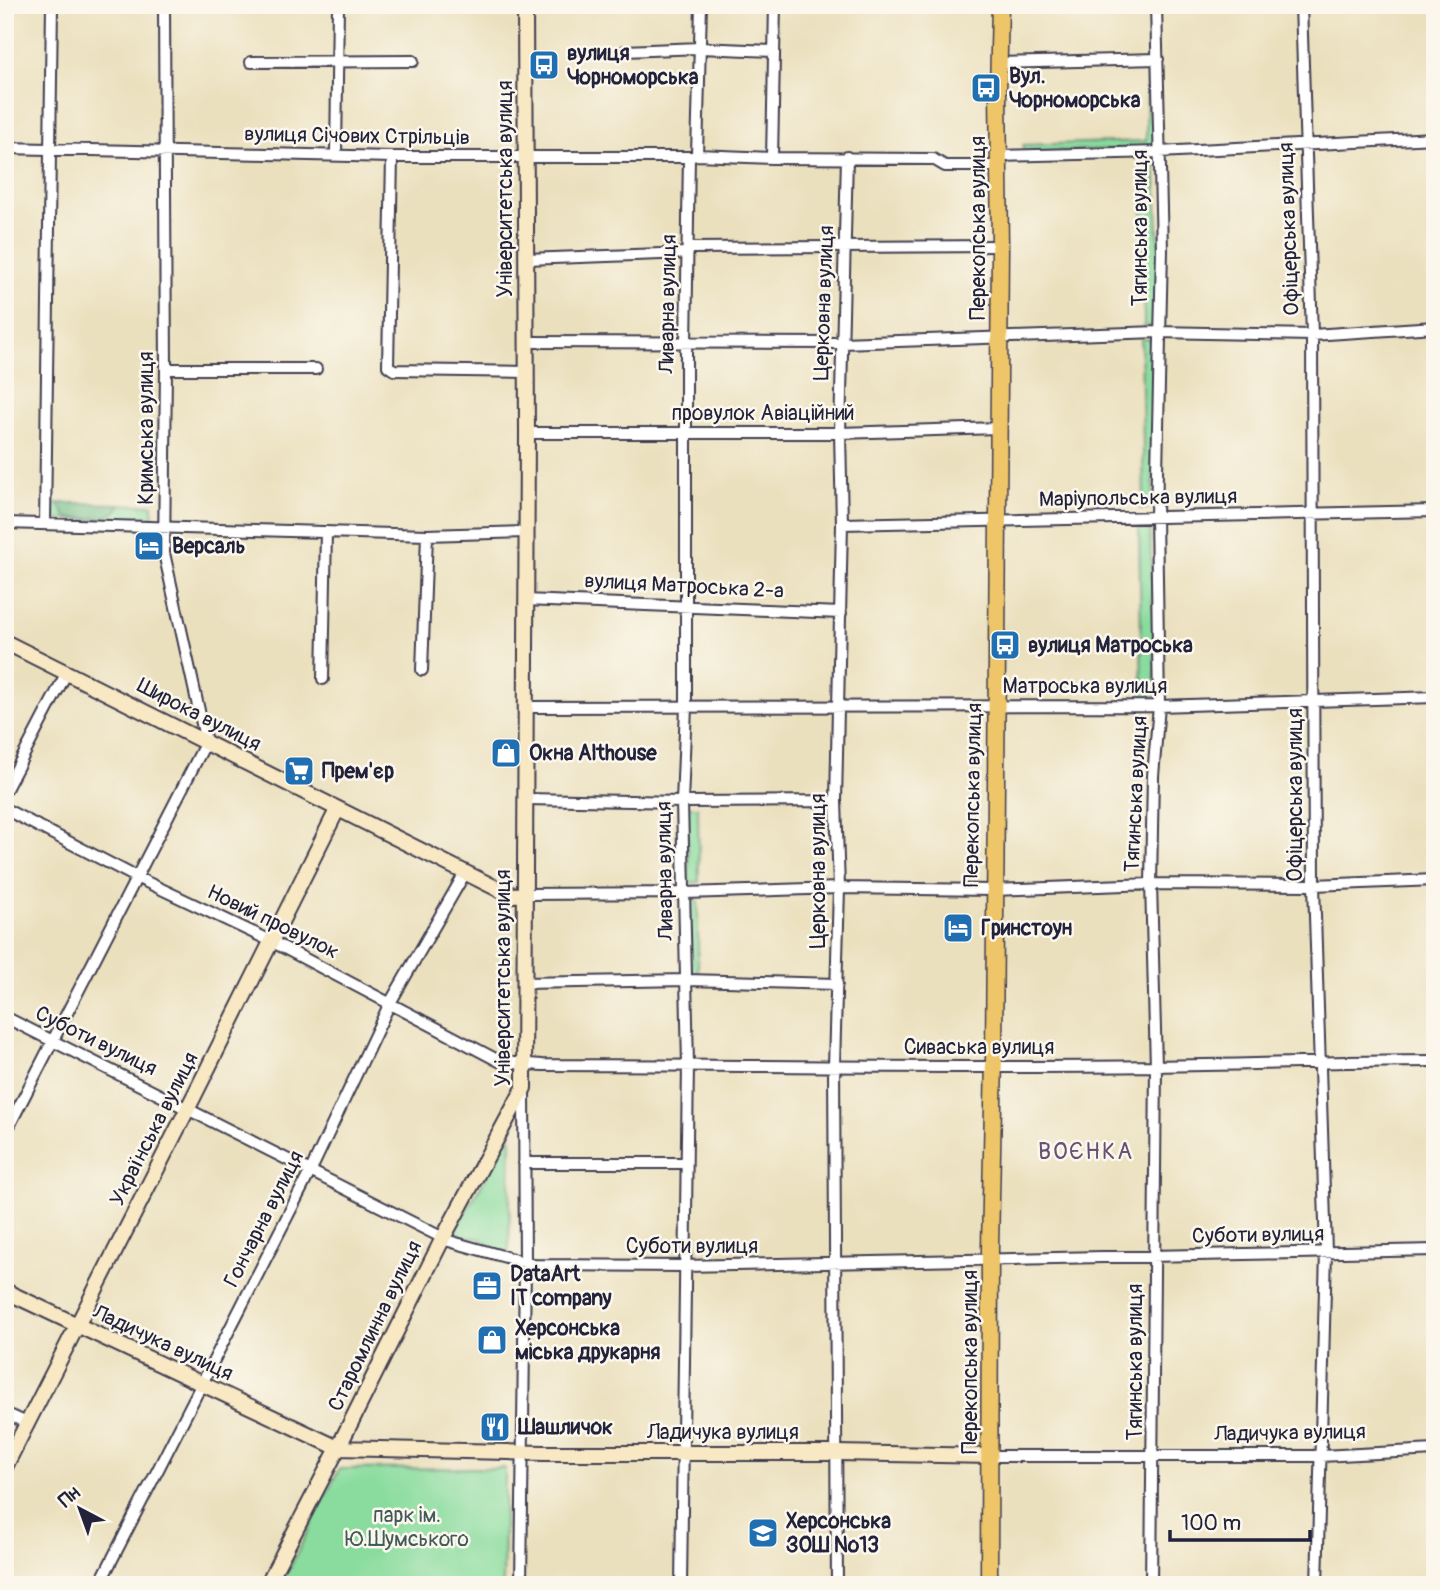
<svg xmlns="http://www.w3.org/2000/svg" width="1440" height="1590" viewBox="0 0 1440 1590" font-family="Pangolin,sans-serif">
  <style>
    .green { fill: #89dc9e; stroke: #567f6c; stroke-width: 2 }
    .forest { fill: #6ebc85; stroke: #486f60; stroke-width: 2 }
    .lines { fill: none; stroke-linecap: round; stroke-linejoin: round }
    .street-casing { stroke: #403e4f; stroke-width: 14 }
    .secondary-casing { stroke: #403e4f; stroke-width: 18 }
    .primary-casing { stroke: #403e4f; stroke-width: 19 }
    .street { stroke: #fff; stroke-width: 10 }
    .secondary { stroke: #f8e8c3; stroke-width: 14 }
    .primary { stroke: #eec569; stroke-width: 16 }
    .labels { text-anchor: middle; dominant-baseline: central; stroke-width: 5; stroke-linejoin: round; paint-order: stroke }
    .poi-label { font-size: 21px; font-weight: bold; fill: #22223b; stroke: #fbf7ec; text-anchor: start }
    .street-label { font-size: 21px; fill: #22223b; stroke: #fbf7ec }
    .park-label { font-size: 21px; fill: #415a59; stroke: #fbf7ec }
    .neighbourhood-label { font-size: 23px; letter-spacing: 2px; fill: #665073; stroke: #fbf7ec }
  </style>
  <rect width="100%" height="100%" fill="#fbf7ec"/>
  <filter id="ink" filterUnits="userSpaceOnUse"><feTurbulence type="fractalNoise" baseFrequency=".0143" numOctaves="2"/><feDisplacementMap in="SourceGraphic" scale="14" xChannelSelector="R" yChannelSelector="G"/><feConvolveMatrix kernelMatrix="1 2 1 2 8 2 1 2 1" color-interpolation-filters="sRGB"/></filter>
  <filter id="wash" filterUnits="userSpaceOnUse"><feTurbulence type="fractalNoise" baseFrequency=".00686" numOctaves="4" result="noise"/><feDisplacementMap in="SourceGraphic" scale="28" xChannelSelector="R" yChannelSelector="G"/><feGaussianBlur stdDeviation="1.57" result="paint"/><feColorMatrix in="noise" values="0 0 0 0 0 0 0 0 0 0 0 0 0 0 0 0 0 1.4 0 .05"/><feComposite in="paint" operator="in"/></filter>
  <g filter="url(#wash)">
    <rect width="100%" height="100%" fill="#ebe0be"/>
    <!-- green -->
    <path class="green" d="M1156,65v76l-2,5 -7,2 -124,4v-7l123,-4 1,-74z
      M1143,158h12l4,94 -4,74h-11z
      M1141,339h8l5,8 -1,150 -6,12h-7l4,-6z
      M50,503l103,2v12h-12v4l-91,-1z
      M1139,527l11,1 6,168h-14z
      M687,807h11l1,75 -10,1z
      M690,901h8v74h-6z
      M511,1134l-2,114 -2,4 -11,-2 -15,-11 -21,-3 -5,-6z
      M505,1468l-2,117h-222l58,-116z"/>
    <!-- forest -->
    <path class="forest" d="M58,503l63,1c-9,19 -36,13 -54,14z"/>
  </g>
  <g filter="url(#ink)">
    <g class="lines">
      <!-- street casing -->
      <g class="street-casing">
        <path id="street" d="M1301,5l11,330 2,550 12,367 -9,333
          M625,51l75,-3 73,3
          M251,62l162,-1
          M998,63l160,-4
          M5,148l387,9h297l8,-2 75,3 161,1 12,7h54
          M336,155l2,-150
          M697,155l4,-150
          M999,156l160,-4 276,-14
          M392,157l-4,209 6,4 133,2
          M772,158l3,-153
          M689,248l311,-2
          M526,259l162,-6
          M527,342l315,1 316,-11 154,3 123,-8
          M166,369h150
          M527,433h313l158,-5
          M5,523l422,12 98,-3
          M45,524l7,-519
          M842,524l593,-13
          M525,600l316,13
          M422,670l5,-135
          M323,679l3,-147
          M526,707l633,-1 276,-9
          M5,791l62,-119
          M526,799l156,3 154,-1
          M5,809l131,68 135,64 230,121 41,3c204,0 408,4 613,1 93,-1 186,-5 280,-5
          M525,894l160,-1 154,-5 154,2 158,-6 163,1 121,-5
          M523,983l164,-3 150,4
          M5,1017l444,224 85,24 150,1 751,-16
          M5,1134l201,-392 -42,-189 2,-184 -2,-364
          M524,1163h162
          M5,1413l22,10
          M991,1456h330l114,-6
          M99,1585l211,-413 80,-169 75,-130
          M521,1585l4,-321 -1,-173
          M681,1585l7,-520 -6,-263 4,-95v-363l3,-187
          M837,1585l-3,-519 5,-178 -3,-87 6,-277 -2,-91 7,-276
          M1151,1585l5,-519 -5,-182 2,-108 6,-70 -3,-190 6,-266 -6,-245"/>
      </g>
      <!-- secondary casing -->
      <g class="secondary-casing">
        <path id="secondary" d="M5,642l497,249 11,4 12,-1
          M5,1291l333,157 206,5h294l153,3
          M5,1467l183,-359 149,-298
          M267,1585l71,-137 105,-210 81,-150 3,-655 -2,-428"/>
      </g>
      <!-- primary casing -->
      <g class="primary-casing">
        <path id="primary" d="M989,1585l1,-338 4,-189 6,-812 -2,-153 2,-88"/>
      </g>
      <!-- street -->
      <use href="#street" class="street"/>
      <!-- secondary -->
      <use href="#secondary" class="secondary"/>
      <!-- primary -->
      <use href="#primary" class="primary"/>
    </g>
  </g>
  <!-- icons -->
  <defs>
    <g id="bus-square" transform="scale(1.575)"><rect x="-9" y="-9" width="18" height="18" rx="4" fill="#1f6fb2" stroke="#fbf7ec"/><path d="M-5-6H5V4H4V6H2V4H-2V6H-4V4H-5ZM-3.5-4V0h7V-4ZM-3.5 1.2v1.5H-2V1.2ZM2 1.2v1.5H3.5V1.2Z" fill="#fff"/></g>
    <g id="hotel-square" transform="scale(1.575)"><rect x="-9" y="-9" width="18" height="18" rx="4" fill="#1f6fb2" stroke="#fbf7ec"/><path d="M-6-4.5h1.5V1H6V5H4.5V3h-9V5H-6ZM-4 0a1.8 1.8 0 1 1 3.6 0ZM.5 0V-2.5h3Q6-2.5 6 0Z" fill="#fff"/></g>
    <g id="shop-square" transform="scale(1.575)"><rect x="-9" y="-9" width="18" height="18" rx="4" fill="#1f6fb2" stroke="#fbf7ec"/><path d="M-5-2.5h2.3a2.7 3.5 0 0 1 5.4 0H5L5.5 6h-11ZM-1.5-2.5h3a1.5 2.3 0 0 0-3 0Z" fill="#fff"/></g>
    <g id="supermarket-square" transform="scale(1.575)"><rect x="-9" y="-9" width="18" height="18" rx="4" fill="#1f6fb2" stroke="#fbf7ec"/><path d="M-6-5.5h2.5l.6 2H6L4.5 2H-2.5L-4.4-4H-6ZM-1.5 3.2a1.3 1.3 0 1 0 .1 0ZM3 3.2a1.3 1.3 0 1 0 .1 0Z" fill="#fff"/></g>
    <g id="office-square" transform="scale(1.575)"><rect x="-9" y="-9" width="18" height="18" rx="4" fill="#1f6fb2" stroke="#fbf7ec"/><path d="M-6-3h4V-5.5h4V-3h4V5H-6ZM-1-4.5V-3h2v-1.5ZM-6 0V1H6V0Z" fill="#fff"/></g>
    <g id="restaurant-square" transform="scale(1.575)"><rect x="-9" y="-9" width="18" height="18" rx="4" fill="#1f6fb2" stroke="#fbf7ec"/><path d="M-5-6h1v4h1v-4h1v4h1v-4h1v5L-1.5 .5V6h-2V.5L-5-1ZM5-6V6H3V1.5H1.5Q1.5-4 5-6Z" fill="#fff"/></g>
    <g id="school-square" transform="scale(1.575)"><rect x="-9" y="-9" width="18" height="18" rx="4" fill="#1f6fb2" stroke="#fbf7ec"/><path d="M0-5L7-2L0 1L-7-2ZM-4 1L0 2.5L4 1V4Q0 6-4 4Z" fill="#fff"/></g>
  </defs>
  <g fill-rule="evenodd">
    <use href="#bus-square" x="544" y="65"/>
    <use href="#bus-square" x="986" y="88"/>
    <use href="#hotel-square" x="149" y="546"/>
    <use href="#bus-square" x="1005" y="645"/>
    <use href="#shop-square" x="506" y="753"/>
    <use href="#supermarket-square" x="299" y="771"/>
    <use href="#hotel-square" x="958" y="928"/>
    <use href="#office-square" x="487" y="1286"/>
    <use href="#shop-square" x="492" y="1340"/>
    <use href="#restaurant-square" x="495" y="1427"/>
    <use href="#school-square" x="763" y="1533"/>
  </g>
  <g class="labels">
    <!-- poi labels -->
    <g class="poi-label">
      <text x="567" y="53">вулиця<tspan x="567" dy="24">Чорноморська</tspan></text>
      <text x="1009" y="76">Вул.<tspan x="1009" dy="24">Чорноморська</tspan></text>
      <text x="172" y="546">Версаль</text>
      <text x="1028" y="645">вулиця Матроська</text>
      <text x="529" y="753">Окна Althouse</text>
      <text x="322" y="771">Прем'єр</text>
      <text x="981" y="928">Гринстоун</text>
      <text x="510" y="1274">DataArt<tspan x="510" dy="24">IT company</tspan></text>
      <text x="515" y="1328">Херсонська<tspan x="515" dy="24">міська друкарня</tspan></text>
      <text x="518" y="1427">Шашличок</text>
      <text x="786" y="1521">Херсонська<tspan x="786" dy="24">ЗОШ №13</tspan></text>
    </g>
    <!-- street labels -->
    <g class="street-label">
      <text transform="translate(357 136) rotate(1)">вулиця Січових Стрільців</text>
      <text transform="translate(505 189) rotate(-90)">Університетська вулиця</text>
      <text transform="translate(978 228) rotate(-90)">Перекопська вулиця</text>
      <text transform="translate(1140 228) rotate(-90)">Тягинська вулиця</text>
      <text transform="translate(1289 229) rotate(-92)">Офіцерська вулиця</text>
      <text transform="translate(824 303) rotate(-88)">Церковна вулиця</text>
      <text transform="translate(668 304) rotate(-89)">Ливарна вулиця</text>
      <text x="763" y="413">провулок Авіаційний</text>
      <text transform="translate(146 428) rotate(-90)">Кримська вулиця</text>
      <text transform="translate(1138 498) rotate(-1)">Маріупольська вулиця</text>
      <text transform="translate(684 586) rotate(3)">вулиця Матроська 2-а</text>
      <text x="1085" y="686">Матроська вулиця</text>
      <text transform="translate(199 715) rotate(27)">Широка вулиця</text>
      <text transform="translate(1136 794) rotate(-87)">Тягинська вулиця</text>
      <text transform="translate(973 795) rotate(-89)">Перекопська вулиця</text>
      <text transform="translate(1295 795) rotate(-90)">Офіцерська вулиця</text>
      <text transform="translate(665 871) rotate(-91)">Ливарна вулиця</text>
      <text transform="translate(818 871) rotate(-90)">Церковна вулиця</text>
      <text transform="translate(273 922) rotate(26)">Новий провулок</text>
      <text transform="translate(503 978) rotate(-90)">Університетська вулиця</text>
      <text transform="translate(96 1041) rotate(26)">Суботи вулиця</text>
      <text x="979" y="1047">Сиваська вулиця</text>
      <text transform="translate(154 1129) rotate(-63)">Українська вулиця</text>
      <text transform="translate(264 1219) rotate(-63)">Гончарна вулиця</text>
      <text transform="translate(1258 1235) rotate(-1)">Суботи вулиця</text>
      <text x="692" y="1246">Суботи вулиця</text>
      <text transform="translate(375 1326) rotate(-64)">Старомлинна вулиця</text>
      <text transform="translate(163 1343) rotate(25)">Ладичука вулиця</text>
      <text transform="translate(970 1362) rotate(-90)">Перекопська вулиця</text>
      <text transform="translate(1135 1362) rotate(-90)">Тягинська вулиця</text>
      <text x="723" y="1432">Ладичука вулиця</text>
      <text transform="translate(1290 1433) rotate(-1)">Ладичука вулиця</text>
    </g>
    <!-- park labels -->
    <g class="park-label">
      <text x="407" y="1515">парк ім.<tspan x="407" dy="24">Ю.Шумського</tspan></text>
    </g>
    <!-- neighbourhood labels -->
    <g class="neighbourhood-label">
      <text x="1086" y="1151">ВОЄНКА</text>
    </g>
  </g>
  <!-- margin -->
  <rect width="1440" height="1590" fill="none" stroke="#fbf7ec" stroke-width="28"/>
  <!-- north arrow -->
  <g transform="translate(80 1509) rotate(319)" stroke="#fbf7ec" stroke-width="5" paint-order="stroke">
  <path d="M0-5L12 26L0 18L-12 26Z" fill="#22223b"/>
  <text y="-10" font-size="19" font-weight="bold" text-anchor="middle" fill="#22223b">Пн</text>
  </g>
  <!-- scale -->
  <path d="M1170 1530v10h140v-10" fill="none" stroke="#22223b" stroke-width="3.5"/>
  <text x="1181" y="1530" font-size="21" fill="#22223b" stroke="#fbf7ec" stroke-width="5" paint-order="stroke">100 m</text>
</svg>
